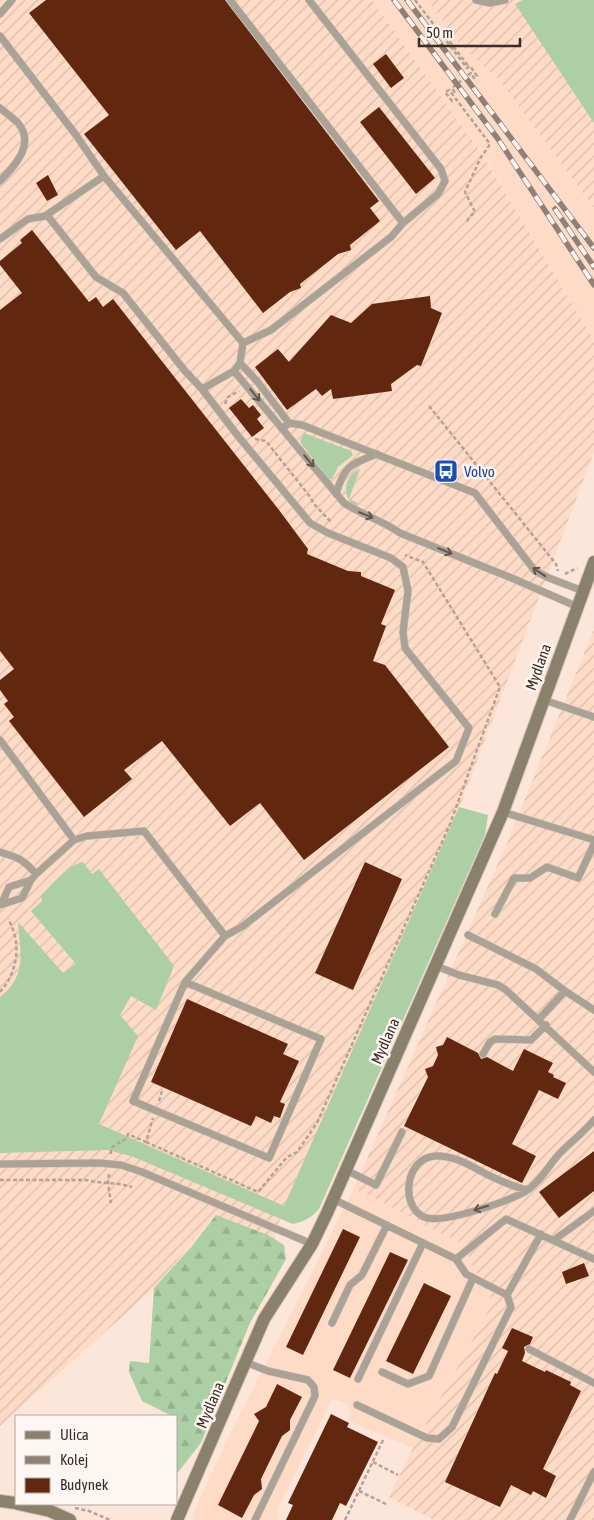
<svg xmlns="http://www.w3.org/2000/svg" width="594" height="1520" viewBox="0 0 594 1520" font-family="'Asap Condensed',sans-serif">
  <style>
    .built { fill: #fedbc7 }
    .industrial { fill: url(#industrial-furrows) }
    .grass { fill: #adcfa5 }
    .forest { fill: url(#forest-firs) }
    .building { fill: #61280f }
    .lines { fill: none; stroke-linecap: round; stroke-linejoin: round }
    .lane-casing { stroke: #d5c1b6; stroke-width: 8 }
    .secondary-casing { stroke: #d5c1b6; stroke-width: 14 }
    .path { stroke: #b4a197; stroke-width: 2.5; stroke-dasharray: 4 2.5; stroke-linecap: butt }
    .lane { stroke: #aaa395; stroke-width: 7 }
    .secondary { stroke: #8a816c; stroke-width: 12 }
    .rail-casing { stroke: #918076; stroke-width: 5.5 }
    .rail { stroke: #fef6f2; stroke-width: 4; stroke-dasharray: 11; stroke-linecap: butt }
    .oneway { stroke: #61564c }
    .labels { text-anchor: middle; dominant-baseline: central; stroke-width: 5; stroke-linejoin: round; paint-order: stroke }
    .transit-label { font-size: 15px; fill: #164399; stroke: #fef6f2; text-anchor: start }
    .street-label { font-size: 15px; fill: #3a2d25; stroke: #fef6f2 }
  </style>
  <defs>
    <pattern id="industrial-furrows" width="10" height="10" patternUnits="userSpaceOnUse" patternTransform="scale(1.25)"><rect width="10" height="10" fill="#fedbc7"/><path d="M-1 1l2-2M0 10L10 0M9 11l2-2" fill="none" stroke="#dabcab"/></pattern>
    <pattern id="forest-firs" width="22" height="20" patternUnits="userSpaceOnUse" patternTransform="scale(1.25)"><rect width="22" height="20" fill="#adcfa5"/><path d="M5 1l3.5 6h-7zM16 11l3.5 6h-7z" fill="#96b28e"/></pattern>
  </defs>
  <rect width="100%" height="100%" fill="#fce6da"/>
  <!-- built -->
  <path class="built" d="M372,0h55l32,43 41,38 94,127v132l-113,-189z
    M354,1188l108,55 31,59 -80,146 -64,-27 1,-13 -4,-5 -14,-4 -55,111 1,10h-85l-2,-2 38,-82z"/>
  <!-- industrial -->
  <path class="industrial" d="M0,0h372l108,151 114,189v112l-139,367 -171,387 -11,37 -57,-28 -62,73 -154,138z
    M427,0h167v208l-94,-127 -41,-38z
    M594,629v891h-160l-45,-23 24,-49 80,-146 -32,-59 -107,-55 154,-347z"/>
  <!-- grass -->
  <path class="grass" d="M523,0h71v123l-79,-119z
    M304,433l47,18 2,4 -15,12 -6,12h-3l-29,-37z
    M360,469l-11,30 9,4 -2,4c-15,-11 -13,-30 4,-38z
    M459,807l29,8 -3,20 -166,374c-8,9 -14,12 -26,15l-162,-68 -23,-6 -108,3v-156c28,-22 20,-45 18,-75l45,51 13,-9 -45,-53 11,-10 -1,-5c10,-11 28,-32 42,-34l9,12 7,-5 75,97 -18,44 -25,-14 -11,19 18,21 -39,88 185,82z"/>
  <!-- forest -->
  <path class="forest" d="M216,1215l52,20 16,10 2,14 -36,64 -49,120 -25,32v-59h-4l-30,-15 -13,-29 1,-11 19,2 5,-75 38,-42z"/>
  <!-- building -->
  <path class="building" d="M46,0h179l154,201 -9,7 10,13 -30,24 1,5 -13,4 -38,30 1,4 -11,4 -27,21 -63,-82 -24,19 -92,-116 25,-19 -80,-102z
    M386,54l18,24 -13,10 -18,-24z
    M379,107l56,71 -19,16 -56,-72z
    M48,175l10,20 -11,6 -11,-18z
    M32,230l57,72 7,-5 7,10 10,-8 166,211 29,39 -1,5 41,17 13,1v4l34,14 -14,34 5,2 -13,35 12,4 64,82 -145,113 -44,-57 -30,23 -68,-85 -38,29 8,9 -48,38 -75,-96 5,-4 -10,-13 4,-3 -8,-11v-10l14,-11 -14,-18v-341l22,-17 -22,-28v-4l22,-18 -2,-3z
    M430,296l1,12 11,5 -21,53 -4,-1 -26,19 1,7 -59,8 -2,-10 -9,7 -6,-7 -29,21 -32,-43 23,-18 11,13 42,-47 20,8 21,-19z
    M241,399l8,9 4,-3 8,10 -4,4 7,9 -12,9 -23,-29z
    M365,862l37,17 -49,111 -38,-17z
    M187,999l101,45 -5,10 16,7 -19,41 5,2 -5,14 -6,-2 -3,7 -15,-7 -5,10 -100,-44z
    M447,1037l31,16 3,6 6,-2 26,14 11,-22 29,14 -5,9 6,3 -1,2 13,6 -8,16 -19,-9 -27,54 24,12 -14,27 -118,-57 24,-49 -3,-8 8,-3 5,-11 -2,-8 7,-2z
    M594,1151v40l-35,27 -20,-26z
    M343,1229l17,8 -57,118 -17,-8z
    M390,1252l18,8 -58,118 -17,-8z
    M584,1263l5,13 -23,8 -4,-12z
    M424,1283l27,13 -38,78 -27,-13z
    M512,1328l21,9 -3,7 -6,3 1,6 -3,8 23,11 1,-2 25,12 -1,3 11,6 -38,78 13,7 -10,22 -13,-7 -2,4 -20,-10 -11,22 -55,-25 50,-109 2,1 11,-23 -6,-3z
    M277,1384l25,13 -12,23v10l-8,6 -21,43 1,10 -8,6 -12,23 -24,-13 41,-84 -5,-7 12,-7z
    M331,1414l18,9 -2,4 31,15 -32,64 -6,-3 -8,17h-46l7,-15 -5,-2z"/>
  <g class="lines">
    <!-- lane casing -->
    <g class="lane-casing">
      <path id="lane" d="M230,0l173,223
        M476,0l14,3 15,-3
        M0,14l12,-14
        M0,36l76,99 28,41 139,167
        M0,108c6,5 13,10 18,15 18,21 -4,44 -18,58
        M47,215l49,62 27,16 62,78 17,18
        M0,239l28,-20 17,-3 59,-40
        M243,343l28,-13 120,-93 12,-14 35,-29 7,-13 -4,-12 -132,-169
        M240,363l17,18 32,42
        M234,371l110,132c18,12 38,17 56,30l114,46 64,28
        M282,429l7,-6 13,2 173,68 60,78 14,7 34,13
        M336,494c9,-30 14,-29 41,-40
        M544,700l50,17
        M0,740l74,100
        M503,812l91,28
        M0,852c18,5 24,8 36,22
        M2,903l7,-16 22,-7
        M0,905l22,-7 9,-18 5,-6 38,-34 13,-4 57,-5 81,105 18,-10 213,-165 13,-33 -64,-80 -2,-16 5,-41 -5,-24 -12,-9 -63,-25 -18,-10 -72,-87 -36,-47 32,-18 6,-8 3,-20
        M495,914l19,-36h16l17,-11 31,11 16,-34
        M468,935l68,34 29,22
        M436,966l23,9 39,10 8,5 88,82
        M185,982l136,57 -52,119 -136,-57 52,-119 40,-46
        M539,1019l26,-28 29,19
        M483,1054l7,-12 5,-3 36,1 15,-15
        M0,1164l99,-1 22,2 21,7 170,72
        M346,1170l30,15 26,-53
        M527,1190c-14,-3 -26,-9 -39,-15 -17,-9 -34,-20 -53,-19 -29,2 -36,49 -11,61 17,8 85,-16 102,-26 15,-9 23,-27 35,-39 11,-11 23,-20 33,-32
        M333,1199l123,60 50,-40 88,40
        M554,1240l40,-29
        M456,1259l10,15 41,21 34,-61
        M332,1323l18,-38 12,-10 25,-50
        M529,1349l65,34
        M245,1362l23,9 40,9 6,7 1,9 -60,124
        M382,1372l26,12 21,-8 44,-98
        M358,1379l65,-136
        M357,1405l70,33 12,1 13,-12 59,-120 -4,-12
        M570,1520l24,-48"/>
    </g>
    <!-- secondary casing -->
    <g class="secondary-casing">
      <path id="secondary" d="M0,1501l16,2
        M18,1504l32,7 20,9
        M177,1520l87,-201 48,-75 15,-31 176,-401 91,-250"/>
    </g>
    <!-- path -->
    <path class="path" d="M415,0l52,68 3,-2 7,10 -3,2 -3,-5 -19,15 3,5 -2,2 -4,-5 -4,2 7,9 4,-2 34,45 -10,15 -15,33 10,20 -6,5 -2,5
      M445,39l2,-1 22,29
      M225,404l3,-7 11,-6
      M429,406l127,158 2,7
      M255,439l11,2 45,57 2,5 19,20
      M565,574l12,-6
      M0,992c18,-20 22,-50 8,-73
      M159,1101l3,-10
      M146,1142l112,50 29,-35 10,-5 20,-29 133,-299 50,-137 -77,-125 -18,-7
      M111,1154v-6l16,-10 1,-4 18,8 7,-24
      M109,1174l-1,9 3,20
      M0,1180h86c16,4 31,2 46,7
      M373,1462l25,13
      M359,1491l29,14
      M75,1508l14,3 21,9
      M345,1520l39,-82"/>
    <!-- lane -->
    <use href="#lane" class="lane"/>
    <!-- secondary -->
    <use href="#secondary" class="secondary"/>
    <!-- rail casing -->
    <g class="rail-casing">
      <path id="rail" d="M394,0l104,139 96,146
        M407,0l187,248
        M555,209l39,58"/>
    </g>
    <!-- rail -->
    <use href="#rail" class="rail"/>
  </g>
  <!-- one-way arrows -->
  <defs><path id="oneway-shaft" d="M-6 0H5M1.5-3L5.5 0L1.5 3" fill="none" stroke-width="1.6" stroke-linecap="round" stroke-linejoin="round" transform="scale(1.25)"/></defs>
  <g class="oneway">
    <use href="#oneway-shaft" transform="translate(255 395) rotate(51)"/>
    <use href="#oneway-shaft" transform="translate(309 461) rotate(50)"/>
    <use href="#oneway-shaft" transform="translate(366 515) rotate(22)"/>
    <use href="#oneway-shaft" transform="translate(445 551) rotate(22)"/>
    <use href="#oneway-shaft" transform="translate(539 572) rotate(-146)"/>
    <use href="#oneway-shaft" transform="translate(481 1208) rotate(163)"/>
  </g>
  <!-- icons -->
  <defs>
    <g id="bus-square" transform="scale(1.25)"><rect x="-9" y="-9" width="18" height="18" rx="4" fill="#1a4fb4" stroke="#fef6f2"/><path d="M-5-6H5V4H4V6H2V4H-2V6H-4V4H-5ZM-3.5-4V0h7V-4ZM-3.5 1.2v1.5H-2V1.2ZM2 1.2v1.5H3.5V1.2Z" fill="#fff"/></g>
  </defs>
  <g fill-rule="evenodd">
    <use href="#bus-square" x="446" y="471"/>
  </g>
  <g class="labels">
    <!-- transit labels -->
    <g class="transit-label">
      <text x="464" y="471">Volvo</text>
    </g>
    <!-- street labels -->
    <g class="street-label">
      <text transform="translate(538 667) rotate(-70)">Mydlana</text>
      <text transform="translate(385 1041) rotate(-66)">Mydlana</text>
      <text transform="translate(210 1405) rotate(-67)">Mydlana</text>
    </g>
  </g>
  <!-- legend -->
  <rect x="15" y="1415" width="162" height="90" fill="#fef6f2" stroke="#b0a6a0"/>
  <rect x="25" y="1431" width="25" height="8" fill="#8a816c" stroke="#b0a6a0"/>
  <text x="60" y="1440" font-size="15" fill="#3a2d25">Ulica</text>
  <rect x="25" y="1456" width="25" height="8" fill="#918076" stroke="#b0a6a0"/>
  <text x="60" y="1465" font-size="15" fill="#3a2d25">Kolej</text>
  <rect x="25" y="1478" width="25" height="15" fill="#61280f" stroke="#b0a6a0"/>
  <text x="60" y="1490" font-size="15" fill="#3a2d25">Budynek</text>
  <!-- scale -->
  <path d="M419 38v8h101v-8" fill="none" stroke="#3a2d25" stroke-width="2.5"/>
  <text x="426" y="38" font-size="15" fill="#3a2d25" stroke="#fef6f2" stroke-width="4" paint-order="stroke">50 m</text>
</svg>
